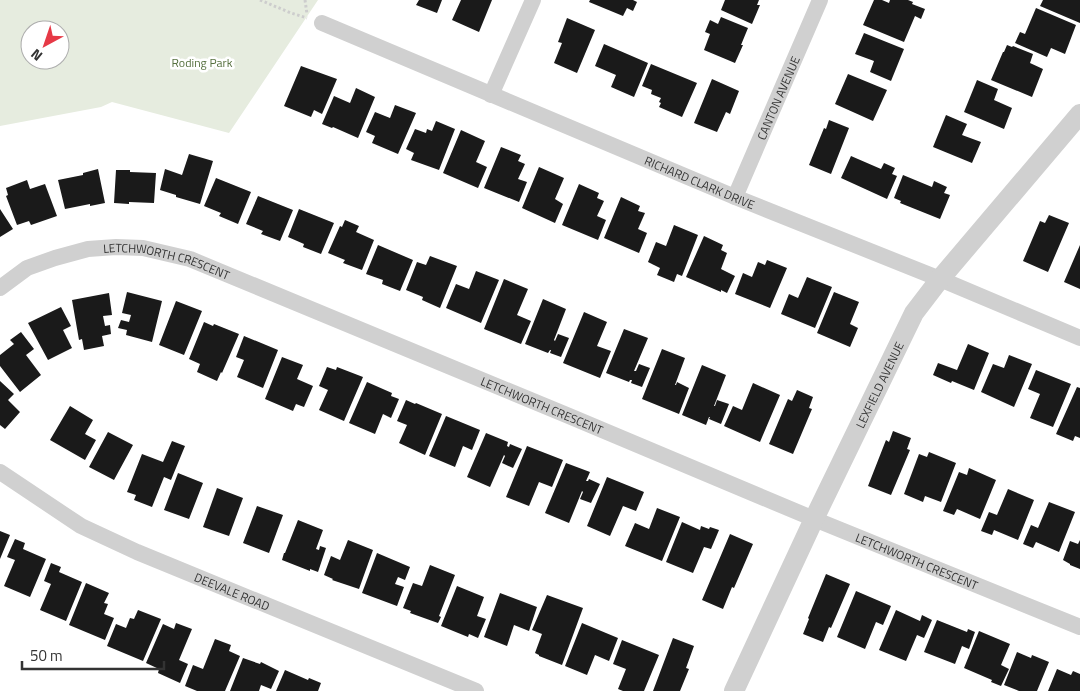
<svg xmlns="http://www.w3.org/2000/svg" width="1080" height="691" viewBox="0 0 1080 691" font-family="'Titillium Web',sans-serif">
  <style>
    .green { fill: #e6ecdf; fill-rule: evenodd }
    .building { fill: #1a1a1a }
    .lines { fill: none; stroke-linecap: round; stroke-linejoin: round }
    .path { stroke: #cdcdcd; stroke-width: 3; stroke-dasharray: 2.5 2.5; stroke-linecap: butt }
    .minor { stroke: #d0d0d0; stroke-width: 16 }
    .tertiary { stroke: #d0d0d0; stroke-width: 20 }
    .labels { text-anchor: middle; dominant-baseline: central; stroke-width: 5; stroke-linejoin: round; paint-order: stroke }
    .park-label { font-size: 12px; fill: #56703f; stroke: #fff }
    .street-label { font-size: 12px; fill: #333; stroke: #fff }
  </style>
  <rect width="100%" height="100%" fill="#fff"/>
  <!-- green -->
  <path class="green" d="M0,0h318l-89,133 -117,-31 -11,5 -101,19zM30,30h30v30h-30z"/>
  <!-- building -->
  <path class="building" d="M419,0h23l-5,13 -21,-8z
    M461,0h31l-13,32 -27,-12z
    M590,0h43l4,2 -4,9 -6,-3 -4,8 -34,-14z
    M725,0h34l-2,5h3l-8,19 -31,-14z
    M874,0h8l7,3 1,-3h18l5,2 -1,2 13,5 -4,10 -6,-3 -11,26 -41,-17z
    M1043,0h37v23l-40,-17z
    M1036,8l40,17 -11,29 -14,-6 -4,9 -32,-14 5,-11 5,2z
    M721,17l27,11 -7,17h2l-8,18 -31,-13 6,-16 -5,-2 5,-12 8,4z
    M567,18l28,12 -18,43 -23,-10 8,-20 -4,-1z
    M864,33l40,16 -13,32 -21,-9 4,-11 -19,-7z
    M604,44l44,19 -14,34 -23,-10 5,-12 -21,-9z
    M1007,45l5,2 1,-1 20,8 -3,9 13,6 -11,28 -41,-17 12,-28h1z
    M651,64l46,19 -15,34 -23,-10 2,-4 -2,-1 2,-4 -10,-4 1,-4 -10,-4z
    M301,66l36,13 -15,35 -8,-4 -3,7 -27,-11z
    M848,74l39,16 -14,31 -38,-17z
    M712,79l27,12 -9,23 -4,-2 -9,20 -23,-9z
    M977,80l21,9 -4,11 18,8 -8,21 -40,-17z
    M356,88l19,9 -17,41 -25,-11 -1,1 -10,-4 12,-28 16,7z
    M395,105l21,8 -18,41 -26,-11 3,-7 -9,-4 9,-20 15,6z
    M946,115l21,9 -5,11 19,7 -9,21 -39,-16z
    M829,120l20,8 -18,46 -22,-9 15,-37 2,1z
    M436,121l19,8 -16,41 -28,-10 3,-7 -8,-4 9,-20 11,4 1,-4 5,2z
    M461,130l24,11 -9,21 11,5 -9,21 -35,-15z
    M501,147l20,8 -3,6 7,3 -7,15 9,3 -8,20 -35,-14z
    M189,154l24,7 -13,43 -24,-7v-2l-16,-5 5,-21 17,6z
    M851,156l30,13 3,-6 11,5 -3,6 5,2 -10,23 -46,-21z
    M539,167l25,11 -9,21 8,5 -8,19 -33,-15z
    M98,169l7,34 -15,3v-2l-25,5 -7,-29 25,-5v-2z
    M116,170h14v2l26,1 -2,30 -25,-1v2l-15,-1z
    M903,175l29,12 2,-6 13,6 -3,6 6,2 -10,24 -40,-16 1,-2 -7,-3z
    M216,178l35,14 -13,32 -19,-8 2,-3 -17,-7z
    M27,180l3,9 15,-5 12,32 -26,9 -2,-4 -12,4 -11,-29 2,-1 -2,-7z
    M579,184l20,9 -2,5 7,3 -7,15 9,4 -8,20 -36,-15z
    M258,196l35,14 -13,31 -19,-7 2,-3 -17,-7z
    M621,197l19,9 -2,5 7,2 -7,16 9,4 -8,20 -35,-15z
    M0,209l13,20 -13,8z
    M299,209l35,14 -13,31 -18,-7 1,-3 -16,-7z
    M1049,215l20,8 -21,49 -25,-11 17,-40 5,2z
    M345,220l14,6 -3,6 18,8 -12,30 -19,-7 2,-3 -17,-7 12,-27 2,1z
    M674,225l24,10 -16,41 -5,-2 -3,8 -17,-7 3,-7 -12,-6 8,-20 10,4z
    M704,236l19,9 -2,5 6,3 -6,16 14,7 -8,17 -6,-3v2l-35,-15z
    M378,245l35,15 -13,31 -18,-7 1,-4 -17,-6z
    M1080,245v44l-16,-7z
    M430,256l27,10 -17,42 -18,-8 1,-3 -17,-7 11,-28 9,3z
    M767,260l20,8 -17,40 -35,-14 8,-21 9,4 6,-15 7,3z
    M476,271l23,9 -18,43 -35,-15 10,-24 13,5z
    M807,277l25,10 -17,41 -34,-14 8,-20 9,4z
    M504,279l24,10 -11,26 14,6 -10,23 -37,-15z
    M127,292l35,9 -10,41 -26,-7 1,-5 -9,-2 3,-8 8,2 2,-7 -9,-2z
    M834,292l25,10 -9,22 8,4 -8,19 -33,-14z
    M109,293l3,22 -9,1 2,10 5,-1 1,9 -9,2 2,10 -20,4 -2,-11 -3,1 -7,-40z
    M543,299l23,10 -12,31 1,1 3,-7 11,4 -8,19 -11,-4 1,-3h-1l-2,3 -23,-9z
    M176,301l26,10 -18,44 -25,-10z
    M61,307l10,19 -8,4 9,18 -24,12 -20,-37z
    M584,312l23,10 -10,24 14,5 -11,27 -37,-15z
    M204,322l9,4 1,-2 25,10 -17,39 -1,-1 -4,9 -20,-9 3,-8 -11,-5z
    M624,329l24,9 -14,33h2l3,-7 11,4 -8,19 -11,-4 1,-3h-2l-1,2 -23,-9z
    M21,332l13,17 -8,6 15,20 -21,17 -20,-26v-11l14,-11 -4,-4z
    M244,336l34,14 -15,38 -26,-11 7,-17 -8,-3z
    M968,344l21,9 -15,37 -22,-9 -1,2 -18,-8 5,-12 19,7z
    M662,349l23,9 -10,27h1l1,-3 12,6 -10,26 -37,-15z
    M1009,355l23,9 -18,43 -33,-15 12,-28 11,4z
    M282,357l21,8 -6,14 16,7 -9,21 -8,-3 -3,7 -28,-12z
    M702,365l24,10 -12,31h1l2,-6 12,4 -8,20 -12,-5 1,-2h-1l-3,8 -24,-10z
    M327,367l9,3 1,-3 26,10 -19,44 -25,-11 9,-20 -9,-4z
    M1036,370l35,14 -18,43 -23,-9 10,-24 -12,-5z
    M0,381l14,13 -6,6 12,12 -15,17 -5,-4z
    M367,382l25,11 -1,3 8,3 -8,19 -8,-4 -8,20 -26,-11z
    M753,383l27,12 -20,47 -36,-16 9,-20 9,4z
    M1077,387l3,1v50l-5,-2 -2,5 -17,-7z
    M797,390l16,7 -4,11 3,1 -19,45 -24,-10 19,-45 4,2z
    M406,400l9,4 1,-1 26,11 -17,41 -26,-12 8,-18 -10,-4z
    M70,406l23,14 -8,14 11,6 -11,20 -35,-20z
    M446,416l34,14 -8,20 -9,-4 -8,21 -26,-11z
    M893,431l18,7 -4,11 3,1 -19,45 -23,-9 18,-46 3,2z
    M108,432l25,13 -19,35 -25,-13z
    M486,433l22,9 -1,4 2,1 1,-3 12,5 -9,19 -11,-5 3,-7 -1,-1 -14,32 -23,-10z
    M172,441l13,5 -14,34 -7,-3 -12,30 -18,-7 2,-5 -9,-3 15,-38 21,8z
    M527,446l36,14 -11,27 -13,-5 -10,24 -23,-9z
    M929,452l27,11 -15,39 -16,-6 -2,6 -19,-8 15,-40 8,3z
    M566,463l24,9 -4,9h2l1,-2 11,5 -9,19 -11,-4 3,-7 -1,-1 -13,32 -24,-10z
    M969,468l27,12 -16,39 -23,-10 -3,6 -11,-4 16,-39 8,3z
    M178,473l25,10 -14,36 -25,-9z
    M607,477l37,15 -8,19 -13,-5 -13,30 -23,-10z
    M217,488l26,10 -14,38 -26,-9z
    M1008,489l26,11 -16,40 -24,-10 -2,5 -11,-4 8,-19 8,3z
    M1049,502l26,10 -16,40 -23,-10 -3,6 -10,-4 8,-19 7,3z
    M257,506l26,9 -14,38 -26,-10z
    M657,508l23,9 -18,44 -37,-15 10,-23 14,6z
    M298,520l25,10 -7,19 3,1 1,-4 6,2 -8,24 -8,-3v2l-28,-11 2,-7h1z
    M682,522l18,8 1,-4 8,3 1,-2 9,3 -8,19 -7,-2 -11,26 -27,-11z
    M0,531l10,4 -10,24z
    M730,534l23,10 -19,44 -2,-1 -9,22 -21,-9z
    M15,539l10,4 -2,6 23,10 -16,38 -26,-11 11,-26 -8,-3z
    M348,540l25,10 -14,39 -27,-9 1,-1 -9,-4 7,-19 9,4z
    M1080,540v29l-10,-4v-1l-7,-4 7,-19 8,3z
    M377,553l33,14 -5,13 -7,-3 -3,7 9,3 -7,19 -35,-13z
    M51,563l10,4 -2,5 23,10 -16,39 -26,-11 11,-26 -7,-3z
    M430,565l25,10 -16,41 2,1 -3,6 -28,-10 1,-2 -8,-3 10,-25 9,3z
    M826,574l24,10 -19,44 -2,-1 -6,15 -20,-8 6,-15 -1,-1z
    M86,583l23,10 -5,10 4,1 -4,10 10,4 -9,22 -36,-15z
    M457,586l27,11 -7,19 9,3 -8,19 -9,-4 -1,3 -27,-11z
    M856,591l35,15 -8,19 -7,-3 -11,27 -28,-12z
    M500,593l37,14 -8,24 -15,-6 -7,21 -23,-9z
    M547,595l36,13 -21,57 -23,-9v-1l-4,-2 7,-19 -10,-4z
    M138,610l23,9 -18,42 -36,-15 9,-22 10,4 4,-10 4,1z
    M896,610l24,11 2,-6 10,5 -8,18 -7,-3 -11,26 -27,-11z
    M937,620l30,12 1,-3 7,3 -6,17 -7,-3 -7,18 -31,-12z
    M176,623l16,6 -13,31 9,4 -8,19 -22,-10 1,-4 -13,-6 17,-39 11,5z
    M582,623l36,15 -9,23 -14,-6 -8,20 -22,-9z
    M979,631l31,13 -9,21 8,4 -8,17 -10,-4 1,-2 -28,-12z
    M673,638l21,8 -8,22 3,1 -9,22h-27z
    M215,639l16,6 -2,6 11,5 -15,35h-28l-12,-5 8,-21 10,4z
    M622,640l37,15 -15,36h-21l-5,-2 8,-20 -13,-5z
    M1017,652l14,6 1,-3 17,7 -12,29h-18l-15,-6z
    M243,658l17,6 1,-2 18,9 -8,18 -10,-4 -2,6h-29z
    M1057,669l14,6 2,-4 7,3v17h-32z
    M285,670l23,10 1,-2 12,5 -3,8h-42z"/>
  <g class="lines">
    <!-- path -->
    <path class="path" d="M260,0l31,13 16,5
      M305,0l2,14"/>
    <!-- minor -->
    <g class="minor">
      <path id="s1" d="M322,23l413,174 205,82 140,59"/>
      <path d="M491,95l42,-95"/>
      <path id="s2" d="M735,197l85,-197"/>
      <path id="s3" d="M0,288l27,-20 28,-10 33,-9 28,-2 27,1 47,11 379,157 245,103 266,108"/>
      <path id="s4" d="M0,472l81,54 56,26 339,139"/>
    </g>
    <!-- tertiary -->
    <path class="tertiary" id="s5" d="M734,691l80,-172 100,-206 26,-34 140,-165"/>
  </g>
  <g class="labels">
    <!-- park labels -->
    <g class="park-label">
      <text x="202" y="62">Roding Park</text>
    </g>
    <!-- street labels -->
    <g class="street-label">
      <text stroke="none"><textPath href="#s2" startOffset="108">CANTON AVENUE</textPath></text>
      <text stroke="none"><textPath href="#s1" startOffset="410">RICHARD CLARK DRIVE</textPath></text>
      <text stroke="none"><textPath href="#s3" startOffset="178">LETCHWORTH CRESCENT</textPath></text>
      <text stroke="none"><textPath href="#s5" startOffset="339">LEXFIELD AVENUE</textPath></text>
      <text stroke="none"><textPath href="#s3" startOffset="582">LETCHWORTH CRESCENT</textPath></text>
      <text stroke="none"><textPath href="#s3" startOffset="988">LETCHWORTH CRESCENT</textPath></text>
      <text stroke="none"><textPath href="#s4" startOffset="262">DEEVALE ROAD</textPath></text>
    </g>
  </g>
  <!-- north arrow -->
  <g transform="translate(45 45) rotate(220)"><circle r="24" fill="#ffffff" stroke="#adadad"/>
  <path d="M0-4L9 19L0 12L-9 19Z" fill="#e63946"/>
  <text y="-8" font-size="14" font-weight="bold" text-anchor="middle" fill="#333333">N</text>
  </g>
  <!-- scale -->
  <path d="M22 661v8h142v-8" fill="none" stroke="#333333" stroke-width="2.5"/>
  <text x="30" y="661" font-size="15" fill="#333333" stroke="#ffffff" stroke-width="4" paint-order="stroke">50 m</text>
</svg>
